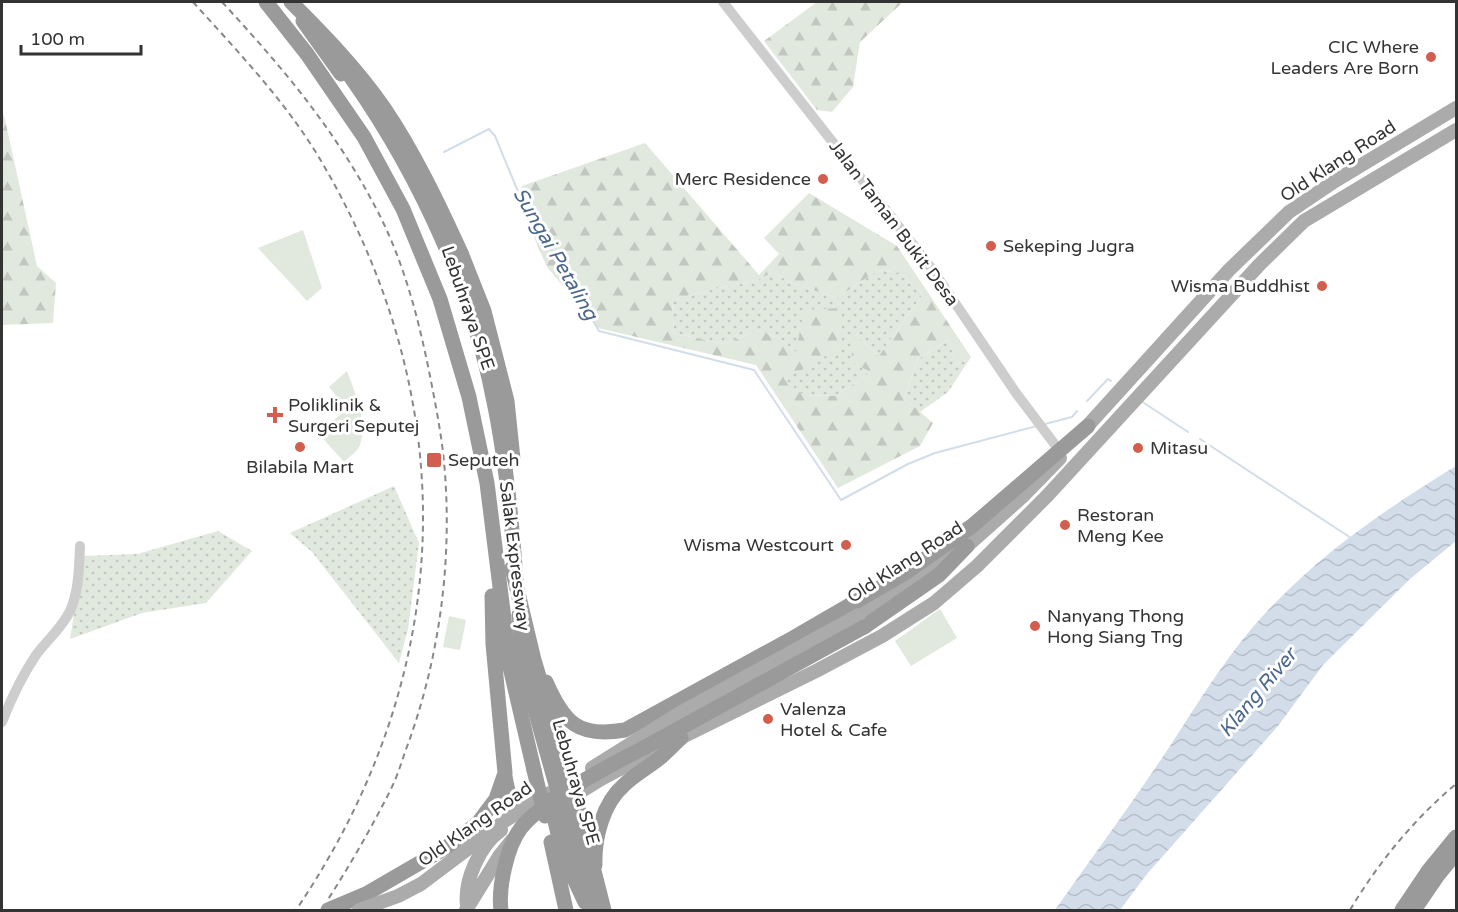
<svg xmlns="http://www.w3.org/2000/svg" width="1458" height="912" viewBox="0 0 1458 912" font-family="'Varela Round',sans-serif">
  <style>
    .grass { fill: url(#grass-dots) }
    .forest { fill: url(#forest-firs); fill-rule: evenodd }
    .green { fill: #e1e8de }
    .water { fill: url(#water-waves) }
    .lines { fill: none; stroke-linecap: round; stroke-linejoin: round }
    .stream { stroke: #d3ddea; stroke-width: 2 }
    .minor { stroke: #cdcdcd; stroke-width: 10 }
    .major { stroke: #ababab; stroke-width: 14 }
    .highway { stroke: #9a9a9a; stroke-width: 15 }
    .rail { stroke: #888; stroke-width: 2; stroke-dasharray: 6 4.5; stroke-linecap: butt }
    .major-bridge { stroke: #ababab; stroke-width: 14 }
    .highway-bridge { stroke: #9a9a9a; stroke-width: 15 }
    .poi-dot { fill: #d15e4e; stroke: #fff; stroke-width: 2 }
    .labels { text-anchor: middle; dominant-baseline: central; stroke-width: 6; stroke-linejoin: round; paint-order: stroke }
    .poi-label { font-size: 18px; fill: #333; stroke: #fff; text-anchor: start }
    .street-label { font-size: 18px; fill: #333; stroke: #fff }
    .water-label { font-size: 20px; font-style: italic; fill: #4a668c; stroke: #fff }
  </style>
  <defs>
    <pattern id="grass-dots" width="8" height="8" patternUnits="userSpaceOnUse" patternTransform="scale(1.5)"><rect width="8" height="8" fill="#e1e8de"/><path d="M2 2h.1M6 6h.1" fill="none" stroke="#c2c7bf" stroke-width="1.8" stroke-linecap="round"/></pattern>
    <pattern id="forest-firs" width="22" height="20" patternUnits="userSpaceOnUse" patternTransform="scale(1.5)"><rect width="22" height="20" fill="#e1e8de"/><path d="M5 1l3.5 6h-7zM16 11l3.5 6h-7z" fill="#c2c7bf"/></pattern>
    <pattern id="water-waves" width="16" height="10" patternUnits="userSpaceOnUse" patternTransform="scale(1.5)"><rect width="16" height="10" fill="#d3ddea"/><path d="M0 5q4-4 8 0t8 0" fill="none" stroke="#b6bec9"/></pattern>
  </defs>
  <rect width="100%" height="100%" fill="#fff"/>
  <!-- grass -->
  <path class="grass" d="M878,270l21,3 24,21 -44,62 -24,-22 16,38 -35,24 -33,-1 -20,-16 58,-32 -45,5 -17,-13 -20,-9 -35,14 -50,-11 -2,-33 42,-11 42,-8 17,-9 19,11 45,15z
    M949,339l7,26 15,-8 -23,35 -28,20 -16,-14 14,-39z
    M394,486l25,57 -11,86 -9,34 -87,-111 -22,-19z
    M218,531l34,20 -46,52 -64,10 -72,26 13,-83 54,-2z"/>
  <!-- forest -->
  <path class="forest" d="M817,2h86l-43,40 -7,45 -21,25 -15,-2 -53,-69z
    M2,115h2l33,151 19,17 -3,40 -51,2z
    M645,143l114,132 20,-21 -15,-16 45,-45 88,53 74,111 -15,8 -7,-26 -31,20 -14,39 29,25 -13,23 -82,42 -82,-123 -158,-37 -51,-61 -28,-64 3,-17zM878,270l21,3 24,21 -44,62 -25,-23 -3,29 20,10 -35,24 -33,-1 -19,-16 58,-32v-39l-38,2 -8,42 -17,-13 -20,-9 -35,14 -50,-11 -2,-33 42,-11 42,-8 17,-9 19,11 45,15z"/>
  <!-- green -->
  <path class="green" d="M303,230l19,58 -15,13 -49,-53z
    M347,371c8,22 21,50 13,74 -2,6 -11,12 -16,17l-26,-29 29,-24 -18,-22z
    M940,609l17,29 -46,28 -16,-25z
    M449,616l17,4 -6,30 -17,-3z"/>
  <!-- water -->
  <path class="water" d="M1456,466v75l-46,38 -87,86 -45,61 -131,148 -27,36h-65c38,-54 78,-108 115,-164 32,-49 63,-101 105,-143 52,-54 117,-98 181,-137z"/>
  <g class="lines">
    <!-- stream -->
    <path class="stream" d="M444,152l45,-23 6,7 24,58 80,137 155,39 87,130 67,-36 27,-11 102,-27
      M1087,401l21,-22 3,2
      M1141,401l47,31
      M1045,424l27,-7 5,-6
      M1200,439l151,99"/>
    <!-- minor -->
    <path class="minor" d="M723,2l209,267 84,124 43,57
      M2,722c9,-23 20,-46 34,-67 11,-15 26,-27 34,-44 9,-20 9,-44 10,-65"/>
    <!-- major -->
    <path class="major" d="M1082,432l147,-162 60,-58 46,-31 121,-73
      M859,615l108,-69 55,-49 38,-39
      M567,800l34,-21 47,-25 168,-83 66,-35 52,-33 43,-37 70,-70 213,-232 44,-43 152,-91
      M467,905c-3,-25 13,-60 34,-75
      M466,910l34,-55 12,-15"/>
    <!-- highway -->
    <path class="highway" d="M266,2l41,52 57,83 39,72 37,90 29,98 18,86 23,184 24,103
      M303,21l38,53
      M340,62c70,95 130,218 153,335 13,61 19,123 23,185
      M461,253l23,58 23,90 6,58
      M519,615l7,65
      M864,627l75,-52 28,-29
      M546,682c18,41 32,56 79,48l168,-92 112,-65 67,-47 116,-100
      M505,776c3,17 5,34 26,33
      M559,838l10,30 16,34
      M551,842l15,68
      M595,865c-1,-27 8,-62 29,-80 11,-11 25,-18 37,-28 7,-6 13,-13 20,-19
      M328,910l38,-16 81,-47 31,-24 18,-24 9,-26 -12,-129 -1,-48
      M1402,910l27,-40 27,-33
      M1414,910l24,-35 18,-22"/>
    <!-- rail -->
    <path class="rail" d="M193,2c46,51 97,104 131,164 142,245 130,511 -28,744
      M222,2c62,67 116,131 158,214 26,52 40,109 51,165 6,31 12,62 14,93 7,94 -7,191 -40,278 -4,12 -8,25 -14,37 -19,38 -41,76 -64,112
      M1350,910c28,-47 64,-91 106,-126"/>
    <!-- major-bridge -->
    <path class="major-bridge" d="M592,768l88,-55 179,-98
      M359,910l39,-14 23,-12 85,-64 44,-27"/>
    <!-- highway-bridge -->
    <path class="highway-bridge" d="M291,2c33,33 66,67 93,106 30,44 55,97 77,145
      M512,568l22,92 42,140 28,110
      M523,667l68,243
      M534,770l11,46
      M550,800l9,38
      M501,910c-3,-22 6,-64 20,-82 25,-31 94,-65 130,-84 71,-39 142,-78 213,-117"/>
  </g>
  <!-- markers -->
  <g class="poi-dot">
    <circle cx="1431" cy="57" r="6"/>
    <circle cx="823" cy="179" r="6"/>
    <circle cx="991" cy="246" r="6"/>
    <circle cx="1322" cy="286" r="6"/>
    <path d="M272 406h6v6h6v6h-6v6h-6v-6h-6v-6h6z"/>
    <circle cx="300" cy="447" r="6"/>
    <circle cx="1138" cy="448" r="6"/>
    <rect x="426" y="452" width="16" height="16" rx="3"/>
    <circle cx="1065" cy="525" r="6"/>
    <circle cx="846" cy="545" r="6"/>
    <circle cx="1035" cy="626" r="6"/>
    <circle cx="768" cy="719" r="6"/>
  </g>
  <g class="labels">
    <!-- poi labels -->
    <g class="poi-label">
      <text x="1419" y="47" text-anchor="end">CIC Where<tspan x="1419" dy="21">Leaders Are Born</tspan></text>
      <text x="811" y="179" text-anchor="end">Merc Residence</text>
      <text x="1003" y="246">Sekeping Jugra</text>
      <text x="1310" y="286" text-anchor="end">Wisma Buddhist</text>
      <text x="288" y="405">Poliklinik &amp;<tspan x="288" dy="21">Surgeri Seputej</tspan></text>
      <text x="1150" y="448">Mitasu</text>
      <text x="448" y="460">Seputeh</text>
      <text x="300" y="467" text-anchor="middle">Bilabila Mart</text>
      <text x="1077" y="515">Restoran<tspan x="1077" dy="21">Meng Kee</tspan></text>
      <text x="834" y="545" text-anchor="end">Wisma Westcourt</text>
      <text x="1047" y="616">Nanyang Thong<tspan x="1047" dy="21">Hong Siang Tng</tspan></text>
      <text x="780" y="709">Valenza<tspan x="780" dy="21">Hotel &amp; Cafe</tspan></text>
    </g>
    <!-- street labels -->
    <g class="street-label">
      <text transform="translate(1338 161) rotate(-33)">Old Klang Road</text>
      <text transform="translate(894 223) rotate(53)">Jalan Taman Bukit Desa</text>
      <text transform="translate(468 308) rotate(71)">Lebuhraya SPE</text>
      <text transform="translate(515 556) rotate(83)">Salak Expressway</text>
      <text transform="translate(905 562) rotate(-33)">Old Klang Road</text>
      <text transform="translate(576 782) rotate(74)">Lebuhraya SPE</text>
      <text transform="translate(475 824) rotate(-35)">Old Klang Road</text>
    </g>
    <!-- water labels -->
    <g class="water-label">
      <text transform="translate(555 254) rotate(60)">Sungai Petaling</text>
      <text transform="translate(1258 693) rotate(-50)">Klang River</text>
    </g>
  </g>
  <!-- border -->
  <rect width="1458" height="912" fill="none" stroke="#333333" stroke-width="6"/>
  <!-- scale -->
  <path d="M21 45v9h120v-9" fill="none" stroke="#333333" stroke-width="3"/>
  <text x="30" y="45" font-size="18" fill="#333333" stroke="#ffffff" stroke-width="4.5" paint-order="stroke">100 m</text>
</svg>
